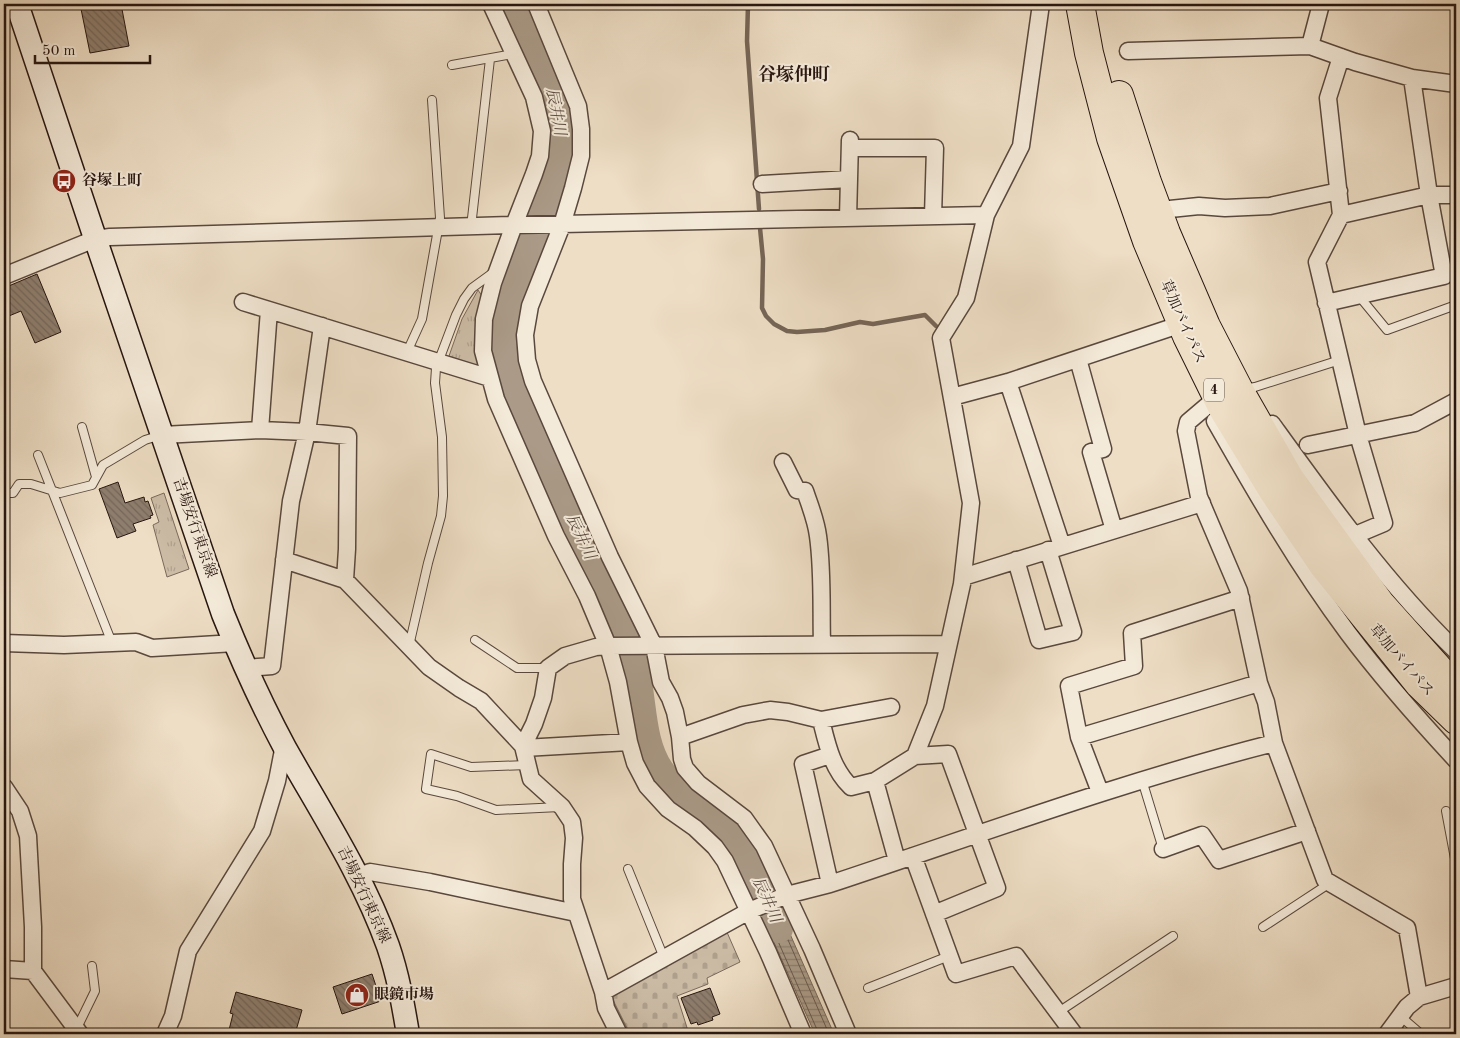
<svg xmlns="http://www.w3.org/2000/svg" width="1460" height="1038" viewBox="0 0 1460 1038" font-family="'Old Standard TT','Noto Serif JP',serif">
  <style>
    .grass { fill: url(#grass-tufts); stroke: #7a695b }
    .cemetery { fill: url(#cemetery-stones); stroke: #7a695b }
    .water { fill: url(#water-rules); stroke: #766557 }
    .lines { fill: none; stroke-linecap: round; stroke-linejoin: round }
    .shore { stroke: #68584c; stroke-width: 1 }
    .stream { stroke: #766557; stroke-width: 4.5 }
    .river { stroke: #aa9a87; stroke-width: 28 }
    .building { fill: url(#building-back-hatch); stroke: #271610 }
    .service-casing { stroke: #59483d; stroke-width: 10 }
    .minor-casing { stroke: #59483d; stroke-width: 19 }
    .secondary-casing { stroke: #271610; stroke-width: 25 }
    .trunk-casing { stroke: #271610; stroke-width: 30 }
    .service { stroke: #f4ead9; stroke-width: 8 }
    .minor { stroke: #f4ead9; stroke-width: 16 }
    .secondary { stroke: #f4ead9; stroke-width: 22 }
    .trunk { stroke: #eedec5; stroke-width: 28 }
    .labels { text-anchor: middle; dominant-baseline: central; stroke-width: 4; stroke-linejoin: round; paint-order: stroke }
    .shield { fill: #f4ead9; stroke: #64564c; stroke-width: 1 }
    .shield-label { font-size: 14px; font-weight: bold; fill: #271610 }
    .poi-label { font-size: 15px; font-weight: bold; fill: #271610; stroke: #f4ead9; text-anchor: start }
    .street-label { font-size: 15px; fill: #271610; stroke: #f4ead9 }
    .water-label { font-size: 16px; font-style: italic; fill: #5b4b40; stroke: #f4ead9 }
    .quarter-label { font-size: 18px; font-weight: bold; fill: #271610; stroke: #f4ead9 }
  </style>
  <defs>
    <pattern id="grass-tufts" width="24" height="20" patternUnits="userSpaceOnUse" patternTransform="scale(1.25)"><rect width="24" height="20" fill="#ccbca6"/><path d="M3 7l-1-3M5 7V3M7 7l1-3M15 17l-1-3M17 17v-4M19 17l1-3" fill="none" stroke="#afa18e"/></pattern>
    <pattern id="cemetery-stones" width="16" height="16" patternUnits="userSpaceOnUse" patternTransform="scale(1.25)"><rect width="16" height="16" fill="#ccbca6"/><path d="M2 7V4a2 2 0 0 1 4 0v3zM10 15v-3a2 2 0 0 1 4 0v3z" fill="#afa18e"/></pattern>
    <pattern id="water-rules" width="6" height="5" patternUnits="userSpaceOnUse" patternTransform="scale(1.25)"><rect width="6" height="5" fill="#aa9a87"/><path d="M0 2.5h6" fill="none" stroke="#8a7d6d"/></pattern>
    <pattern id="building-back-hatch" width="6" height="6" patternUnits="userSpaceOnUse" patternTransform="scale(1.25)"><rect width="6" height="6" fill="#8e7e6e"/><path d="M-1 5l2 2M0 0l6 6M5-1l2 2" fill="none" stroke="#746659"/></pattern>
  </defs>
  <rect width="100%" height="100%" fill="#eedec5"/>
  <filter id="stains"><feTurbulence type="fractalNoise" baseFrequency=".004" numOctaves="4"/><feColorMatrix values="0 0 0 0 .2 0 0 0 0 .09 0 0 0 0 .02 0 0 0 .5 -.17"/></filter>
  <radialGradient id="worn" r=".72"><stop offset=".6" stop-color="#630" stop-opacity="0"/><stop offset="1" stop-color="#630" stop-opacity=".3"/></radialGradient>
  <!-- grass -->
  <path class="grass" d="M478,290l4,6 -7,44 3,26 -29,-10 13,-37z
    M164,493l25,76 -22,8 -14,-52 6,-3 -8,-24z"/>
  <!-- cemetery -->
  <path class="cemetery" d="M726,930l14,32 -33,16 1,6 -31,12 12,38h-59l-19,-38z"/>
  <!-- water -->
  <path class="water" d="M772,893l62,141h-19l-60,-134z"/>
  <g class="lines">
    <!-- shore -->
    <path class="shore" d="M775,910l54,124
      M766,914l53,120"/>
    <!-- stream -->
    <path class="stream" d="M748,4l-1,37 12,168
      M760,228l3,31 -1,49 4,8 8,8 13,7 10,1 28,-2 35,-8 13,2 52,-9 11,11"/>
    <!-- river -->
    <path class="river" d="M515,4c23,53 57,107 41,166l-51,150 -3,19 3,20 12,35 35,82 72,154c6,17 11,34 14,52 5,29 5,63 22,88 9,14 22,26 35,36 13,10 28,17 39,31 21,25 31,62 45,92"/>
  </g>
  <!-- building -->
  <path class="building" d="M80,4h41l8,42 -39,7z
    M37,274l24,58 -26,11 -14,-32 -17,7v-30z
    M118,482l7,21 19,-6 1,5 3,-1 5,14 -3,1 1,2 -18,6 3,7 -19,7 -18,-49z
    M372,974l9,27 -39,13 -9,-27z
    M710,988l10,26 -8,3 1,3 -15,5 -1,-3 -6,2 -10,-26z
    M236,992l66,18 -7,24h-67l5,-20 -3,-1z"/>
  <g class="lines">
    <!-- service casing -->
    <g class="service-casing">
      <path id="service" d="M452,65l61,-11
        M471,227l19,-168
        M1359,296l28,34 69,-25
        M407,352l15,-33 18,-101 -8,-118
        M1244,389l11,-2 85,-27
        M82,427l14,50
        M38,455l74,188
        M4,493h9l6,-9h12l29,9 32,-8 11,-20 42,-25 16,-5
        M475,640l42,28h31
        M409,646l19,-83 13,-47 2,-20 -1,-59 -7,-54 1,-15 20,-53 8,-16 8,-11 22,-16
        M527,765l-56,2 -40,-13 -5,35 31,7 39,14 64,-3
        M1142,780l21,69
        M1446,811l10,53
        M628,869l36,89
        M1263,927l67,-44
        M868,988l81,-32
        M1057,1013l116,-77
        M1400,1016l21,18
        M76,1030l19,-39 -3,-25"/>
    </g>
    <!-- minor casing -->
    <g class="minor-casing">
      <path id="minor" d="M491,4l43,93 8,34 -2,25 -6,18 -20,51 -21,58 -9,36 -1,32 13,48 60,137 31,60 21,50 10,36 11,60 6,21 12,23 21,23 27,19 20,19 10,14 43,91 35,82
        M536,4l42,102 3,23v27l-8,32 -11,37 -32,81 -5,29 2,25 6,21 77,176 44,89 7,36 9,16 5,14 5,25 2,22 3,9 13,15 46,35 20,28 48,103 36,85
        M1310,46l11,-42
        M1128,51l182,-5 45,16 57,16 44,6
        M1341,57l-13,41 13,117 -24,47 41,173 26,88 -31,13
        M850,148h85l-2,68
        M762,184l87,-5
        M1170,209l29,-3 26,2 45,-2 69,-15
        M1341,215l88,-20h27
        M848,218l2,-78
        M4,276l91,-37 15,-2 404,-12 472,-10
        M243,302l247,76
        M1326,303l118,-27 -15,-81 -17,-117
        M1078,359l25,90 -12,3 23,78
        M1008,382l54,164
        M952,397l56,-15 174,-58
        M1208,405l-20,17 -2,9 13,66 40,94 20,92 7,19 8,41 51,137 82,48 12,69
        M1215,421c41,72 83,145 133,212 33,44 71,87 108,127
        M1272,424c57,79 114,159 184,227
        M260,430l9,-120
        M162,435l98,-5 47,2 41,4 -1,113 -2,31 84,87 30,21 22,13 42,45
        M1308,445l107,-22 41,-22
        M783,462l14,28 8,1c5,15 11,29 13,45 5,35 3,73 4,109
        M284,560l61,20
        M1016,560l23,80 34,-8 -25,-82
        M963,577l239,-74
        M4,643l60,2 72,-3 16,6 83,-5
        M246,668l26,-2 19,-165 16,-69 15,-106
        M821,720c6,24 11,49 30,67l24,-6
        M680,737l63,-22 27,-5 18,2 33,8 70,-13
        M1079,737l180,-54
        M524,748l105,-6
        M830,755l-27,9 27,120
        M915,756l20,-50 27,-122 9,-81 -30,-165 25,-40 20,-83 35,-69 20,-142
        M4,787l16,24 8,25 5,91v44
        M1100,792l-21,-55 -10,-51 65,-20 -2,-33 109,-35
        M1163,849l39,-14 17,25 88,-29
        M913,856l43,118 60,-18 58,78
        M897,861l-22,-80 40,-25 33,-2 49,134 -63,26
        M358,876l12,-4 60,10 146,31
        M4,969l29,2 47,63
        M603,992l146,-81 38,-16 43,-11c148,-49 294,-103 444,-141
        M165,1034l8,-18 15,-65 74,-120 15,-50 7,-36
        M619,1034l-13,-26 -3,-16 -31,-93v-35l2,-26 -2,-16 -10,-15 -31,-28 -8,-33 11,-22 9,-26 5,-30 17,-12 31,-9 12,-1 340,-2
        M1387,1034l20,-27 12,-10 37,-11"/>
    </g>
    <!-- secondary casing -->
    <g class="secondary-casing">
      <path id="secondary" d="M17,4l75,225 131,385c18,45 39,91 62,134 36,64 78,128 103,198 10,29 15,58 20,88"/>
    </g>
    <!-- trunk casing -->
    <g class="trunk-casing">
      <path id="trunk" d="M1080,4l9,49 22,85 36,103 40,95 36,73 50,82 50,74 96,119 37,36
        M1119,95l28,87 19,51 40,93 33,64 51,89 90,124 76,85"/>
    </g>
    <!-- service -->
    <use href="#service" class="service"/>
    <!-- minor -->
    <use href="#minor" class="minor"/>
    <!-- secondary -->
    <use href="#secondary" class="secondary"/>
    <!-- trunk -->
    <use href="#trunk" class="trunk"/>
  </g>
  <!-- icons -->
  <defs>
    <g id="bus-disc" transform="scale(1.25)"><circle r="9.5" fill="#8f2418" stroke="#f4ead9"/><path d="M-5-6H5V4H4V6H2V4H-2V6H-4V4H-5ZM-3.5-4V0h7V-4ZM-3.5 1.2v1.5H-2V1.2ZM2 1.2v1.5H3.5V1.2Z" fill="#fff"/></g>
    <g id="shop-disc" transform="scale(1.25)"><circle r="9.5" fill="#8f2418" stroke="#f4ead9"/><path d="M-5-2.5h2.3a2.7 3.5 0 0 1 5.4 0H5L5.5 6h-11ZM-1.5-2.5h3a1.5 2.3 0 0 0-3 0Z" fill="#fff"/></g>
  </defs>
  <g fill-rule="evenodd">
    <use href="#bus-disc" x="64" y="181"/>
    <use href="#shop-disc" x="357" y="995"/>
  </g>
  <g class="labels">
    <!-- shield labels -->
    <rect class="shield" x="1204" y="378.5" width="20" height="23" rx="4"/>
    <g class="shield-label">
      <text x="1214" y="390">4</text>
    </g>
    <!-- poi labels -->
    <g class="poi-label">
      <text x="82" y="181">谷塚上町</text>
      <text x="374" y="995">眼鏡市場</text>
    </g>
    <!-- street labels -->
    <g class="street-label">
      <text transform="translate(1182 322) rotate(66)">草加バイパス</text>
      <text transform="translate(194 528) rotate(71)">吉場安行東京線</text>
      <text transform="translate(1401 661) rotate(49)">草加バイパス</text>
      <text transform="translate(363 895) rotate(65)">吉場安行東京線</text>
    </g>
    <!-- water labels -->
    <g class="water-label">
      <text transform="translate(555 112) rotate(79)">辰井川</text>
      <text transform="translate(580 537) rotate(65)">辰井川</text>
      <text transform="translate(766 900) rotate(66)">辰井川</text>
    </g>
    <!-- quarter labels -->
    <g class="quarter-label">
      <text x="794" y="75">谷塚仲町</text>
    </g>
  </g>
  <!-- margin -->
  <rect width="1460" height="1038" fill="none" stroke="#eedec5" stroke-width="20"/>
  <rect x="5" y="5" width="1450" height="1028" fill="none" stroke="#271610" stroke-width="2.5"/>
  <rect x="10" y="10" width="1440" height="1018" fill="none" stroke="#271610"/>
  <!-- scale -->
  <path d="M35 55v8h115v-8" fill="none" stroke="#271610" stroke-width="2.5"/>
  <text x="42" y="55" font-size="15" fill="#271610" stroke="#f4ead9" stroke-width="4" paint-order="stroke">50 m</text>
  <rect width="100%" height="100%" filter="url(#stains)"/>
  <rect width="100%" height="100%" fill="url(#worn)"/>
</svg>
